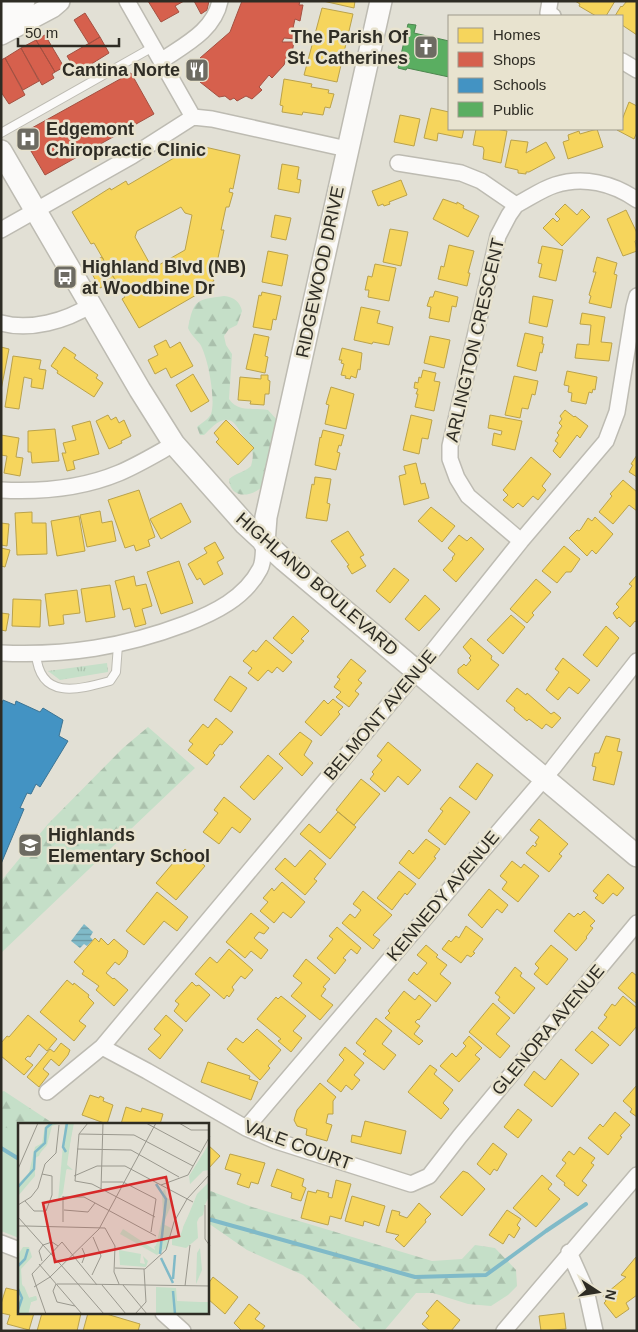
<svg xmlns="http://www.w3.org/2000/svg" width="638" height="1332" viewBox="0 0 638 1332" font-family="Helvetica,sans-serif">
  <style>
    .grass { fill: url(#grass-tufts) }
    .forest { fill: url(#forest-firs) }
    .green { fill: #c5dfc8 }
    .water { fill: url(#water-rules) }
    .homes { fill: #f6d55c; stroke: #baa24b; fill-rule: evenodd }
    .shops { fill: #d6604d; stroke: #a45041 }
    .schools { fill: #4393c3; stroke: #3d7493 }
    .public { fill: #5aae61; stroke: #4d874f }
    .lines { fill: none; stroke-linecap: round; stroke-linejoin: round }
    .stream { stroke: #80bac8; stroke-width: 4 }
    .lane-casing { stroke: #bdbbb2; stroke-width: 10 }
    .street-casing { stroke: #bdbbb2; stroke-width: 18 }
    .secondary-casing { stroke: #bdbbb2; stroke-width: 24 }
    .lane { stroke: #fbfaf9; stroke-width: 8 }
    .street { stroke: #fbfaf9; stroke-width: 15 }
    .secondary { stroke: #fbfaf9; stroke-width: 21 }
    .labels { text-anchor: middle; dominant-baseline: central; stroke-width: 5; stroke-linejoin: round; paint-order: stroke }
    .poi-label { font-size: 18px; font-weight: bold; fill: #2e2c24; stroke: #e8e3cf; text-anchor: start }
    .street-label { font-size: 18px; fill: #2e2c24; stroke: #e8e3cf }
    .inset-river { fill: none; stroke: #80bac8; stroke-width: 2.5 }
    .inset-road { fill: none; stroke: #9a988e; stroke-width: 1 }
    .view { fill: #d62828; fill-opacity: 0.15; stroke: #d62828; stroke-width: 2.5 }
    .inset-edge { fill: none; stroke: #2e2c24; stroke-width: 2.5 }
  </style>
  <defs>
    <pattern id="grass-tufts" width="24" height="20" patternUnits="userSpaceOnUse" patternTransform="scale(1.25)"><rect width="24" height="20" fill="#c5dfc8"/><path d="M3 7l-1-3M5 7V3M7 7l1-3M15 17l-1-3M17 17v-4M19 17l1-3" fill="none" stroke="#aac0ac"/></pattern>
    <pattern id="forest-firs" width="22" height="20" patternUnits="userSpaceOnUse" patternTransform="scale(1.25)"><rect width="22" height="20" fill="#c5dfc8"/><path d="M5 1l3.5 6h-7zM16 11l3.5 6h-7z" fill="#aac0ac"/></pattern>
    <pattern id="water-rules" width="6" height="5" patternUnits="userSpaceOnUse" patternTransform="scale(1.25)"><rect width="6" height="5" fill="#80bac8"/><path d="M0 2.5h6" fill="none" stroke="#6997a2"/></pattern>
  </defs>
  <rect width="100%" height="100%" fill="#e2e0d5"/>
  <!-- grass -->
  <path class="grass" d="M107,663l1,9 -48,8 -12,-9z"/>
  <!-- forest -->
  <path class="forest" d="M224,296c10,1 16,6 18,15l-5,14 -8,4 -5,7 2,9 6,9 -3,45c9,14 25,8 39,11l11,12 -16,64c-12,12 -33,13 -34,-7 7,-6 16,-7 22,-13 5,-17 -1,-21 -10,-33 -2,-3 -4,-7 -7,-10 -11,-10 -23,5 -30,12h-4l-3,-8c4,-4 11,-7 14,-13 5,-14 -3,-57 -11,-70 -4,-5 -9,-9 -12,-16 6,-29 8,-28 36,-32z
    M148,727l47,41 -194,185v-72l47,-57 75,-76z
    M4,1091l50,33h-35v110l-18,-9v-133z
    M208,1190l44,17 180,54 30,-2 13,-14 20,3 21,22 1,16 -9,9 -17,11 -23,-2 -35,-11h-17l-32,38h-21l-60,-56 -56,-25 -39,-27z"/>
  <!-- green -->
  <path class="green" d="M1,1126l18,6v106l-18,-7z"/>
  <!-- water -->
  <path class="water" d="M84,924l9,8 -3,5 3,3 -6,6 -3,-2 -4,4 -9,-7z"/>
  <!-- homes -->
  <path class="homes" d="M323,1h32l-1,7z
    M575,1h40l-9,15h-10l-17,-10 1,-2z
    M627,1h10v34l-15,-10v-9h-7l6,-10 1,1z
    M322,8l31,6 -16,68 -33,-7z
    M284,79l28,5 -1,3 18,3 -1,3 6,1 -4,14 -5,-1 -2,8 -20,-3 -1,3 -20,-3 1,-6 -3,-1z
    M629,102l8,4v26l-3,7 -17,-9 5,-1v-9z
    M431,108l18,4v17h15l-2,9 -24,-5 -1,8 -13,-3z
    M400,115l20,4 -6,27 -20,-4z
    M476,129h20l11,2 -6,32 -18,-4 1,-9 -1,-3 -10,-2z
    M597,129l6,18 -35,12 -5,-17 6,-2 -1,-5 11,-4 1,3z
    M511,140l17,2 -2,11 20,-11 9,16 -26,14h-3v2l-8,-1v-3l-13,-3z
    M196,145l44,10 -7,34 -3,-1 -1,4 4,1 -4,14h-3l-5,23h3l-9,42 -2,-1 -2,5 3,5 -6,3 2,3 -71,41 -17,-29 3,-2 -31,-54 -3,1 -19,-32 38,-24 1,2 15,-9 2,4zM181,207l4,6 7,2 -7,35 -28,16 -7,-2 -15,-27 2,-6z
    M282,164l17,3 -2,12 4,1 -2,13 -21,-4z
    M401,180l6,15 -18,7 1,2 -6,2 -1,-2 -5,2 -6,-15z
    M443,199l14,5v-2l7,4 -1,2 16,8 -11,21 -35,-18z
    M565,204l12,11 5,-6 8,8 -28,29 -19,-18 10,-10 4,4 3,-3 -5,-5z
    M626,210l11,23v7l-2,1 2,10 -14,5 -16,-37z
    M275,215l16,3 -5,22 -15,-3z
    M390,229l18,3 -7,34 -18,-4z
    M449,245l25,6 -6,22h2l-3,13 -29,-7 3,-13 3,1z
    M542,246l21,4 -7,31 -17,-4 3,-13 -4,-1z
    M268,251l20,4 -6,31 -20,-4z
    M102,257l13,23 -15,8 -13,-23z
    M597,257l20,6 -3,11 3,1 -6,33 -22,-5 2,-7 -2,-1 7,-23h-3z
    M375,264l21,4 -7,33 -21,-4 1,-7h-4l3,-14 4,1z
    M435,291l23,6 -2,10 -4,-1 -3,16 -20,-4 2,-11 -4,-1 3,-9h3z
    M262,292l19,4 -5,24 -3,-1 -2,11 -18,-3 6,-32 2,1z
    M533,296l20,4 -6,27 -18,-4z
    M361,307l19,4 -3,12 16,4 -4,18 -16,-3 -1,2 -18,-4z
    M582,313l23,4 -4,25 11,1 -3,18 -34,-3 2,-14 12,1 2,-20 -11,-1z
    M525,333l18,4 -1,7h2l-2,9 -2,-1 -4,19 -19,-5z
    M254,334l15,3 -4,19 3,1 -3,16 -19,-4z
    M430,336l20,4 -6,28 -20,-5z
    M166,340l4,8 10,-6 13,24 -22,12 -5,-10 -11,6 -7,-14 10,-5 -4,-9z
    M1,347l8,2 -8,41z
    M64,347l12,8 -2,3 24,17 -2,3 7,5 -9,14 -37,-24 1,-2 -7,-5z
    M342,348l20,5 -2,17 -2,-1 -2,9 -5,-2 -1,3 -5,-1 1,-2 -5,-1 3,-11 -3,-1 1,-3h-3z
    M13,356l28,4 -2,9 7,1 -3,19 -12,-2 1,-8 -8,-2 -5,32 -14,-2z
    M423,370l13,3 -2,8 6,1 -6,29 -19,-4 3,-13h-2l2,-5 -4,-1 1,-6 3,1 1,-6 2,1z
    M567,371l30,6 -2,13 -2,-1 -1,4 -3,-1 -3,12 -15,-3 1,-8 -4,-1 1,-6 -5,-1z
    M193,374l16,27 -18,11 -15,-27z
    M261,375h7v5l2,1 -1,13h-4l-1,11 -14,-1 1,-3 -13,-1 2,-23 21,2z
    M514,376l24,5 -3,14 -3,-1 -4,15 -6,-1 -2,10 -15,-3z
    M331,387l23,7 -8,35 -21,-5 4,-19 -3,-1z
    M565,410l9,7 1,-1 13,10 -8,12 -3,-3 -17,23 -7,-7 5,-8 -3,-2 4,-6 -2,-2 5,-7 -3,-3 3,-4 -2,-3z
    M108,415l3,5 5,-3 3,6 5,-3 7,16 -10,5 1,2 -13,6 -13,-28z
    M411,415l21,5 -4,19 -6,-1 -3,16 -16,-4z
    M490,415l32,6 -7,29 -23,-5 2,-12 7,2 1,-4 -14,-3z
    M226,420l28,28 -16,17 -22,-23 3,-3 -5,-6z
    M90,421l9,33 -26,7 2,8 -8,2 -5,-18h4l-3,-10 13,-3 -4,-14z
    M55,429l4,32 -27,2 -1,-11h-3v-21z
    M323,430l21,5 -3,11 -2,-1 -2,7 3,1 -4,17 -21,-5 5,-28 1,1z
    M1,435l18,3 -3,19 7,1 -3,18 -16,-3 3,-17 -6,-1z
    M637,455v22l-8,-5 4,-7 -2,-1z
    M531,457l20,17 -9,12 4,4 -8,10 -5,-4 -10,11 -5,-4 -5,5 -10,-8 5,-5 -5,-5z
    M416,463l5,21 4,-1 4,15 -25,7 -5,-29 7,-2 -2,-8z
    M315,477l16,2 -4,24 3,1 -3,17 -21,-3 6,-34 2,1z
    M623,480l14,12v19l-8,-6 -16,19 -14,-12 13,-16 -2,-2z
    M139,490l16,47 -7,3 2,6 -14,5 -2,-6 -9,3 -17,-48z
    M181,503l10,19 -30,17 -11,-20z
    M431,507l24,19 -13,16 -24,-21z
    M100,511l2,12 10,-2 4,20 -29,6 -7,-32z
    M32,512v11h14l1,31 -30,1 -2,-42z
    M79,516l6,35 -28,5 -6,-35z
    M595,517l18,17 -17,20 -4,-4 -5,6 -18,-18 8,-8 2,1 2,-2 7,-11 4,3z
    M1,523l8,1 -2,22 -6,-1z
    M348,531l16,24 -4,2 6,9 -14,8 -5,-8 2,-1 -18,-24z
    M459,535l8,6 4,-4 13,12 -28,33 -13,-12 10,-11 -1,-1 3,-4 -7,-6z
    M215,542l9,16 -7,4 6,12 -19,11 -4,-7 -3,2 -9,-16 19,-11 -3,-5z
    M564,546l16,13 -9,13h-5l-9,11 -15,-12z
    M1,548l9,2 -5,17 -4,-1z
    M179,561l14,42 -32,11 -14,-42z
    M394,568l15,12 -19,23 -14,-12z
    M637,575v48l-2,-2 -5,6 -11,-10 -2,2 -4,-6 6,-6 -3,-3 16,-18 -3,-2z
    M134,576l2,10 10,-2 6,22 -10,3 4,15 -11,3 -5,-19 -7,2 -8,-29z
    M536,579l15,13 -19,21 2,2 -7,8 -17,-14z
    M110,585l5,32 -29,5 -5,-33z
    M77,590l3,23 -17,2 1,9 -15,2 -4,-32z
    M425,595l15,14 -21,22 -14,-12z
    M13,599l28,1 -1,27 -28,-1z
    M1,613l8,1 -3,17 -5,-1z
    M511,615l14,12 -22,27 -16,-14z
    M293,616l16,15 -8,8 3,2 -12,13 -19,-16z
    M606,626l13,12 -22,29 -14,-12z
    M471,638l21,18 -1,3 8,6 -21,25 -20,-17v-4l4,-3 2,-2 2,2 5,-6 -2,-2 2,-2 -8,-9z
    M266,640l26,22 -9,10 -6,-5 -5,6 -4,-3 -10,11 -10,-8 4,-5 -9,-7 10,-11 3,2z
    M563,658l27,22 -12,14 -9,-7 -11,13 -12,-10 13,-18 -4,-3z
    M351,659l15,12 -8,9 4,3 -7,8 4,3 -10,13 -13,-10 5,-5 -7,-5 6,-8 -3,-2z
    M230,676l17,12 -16,24 -17,-12z
    M517,688l9,7 1,-2 24,21 3,-2 7,6 -9,10 -6,-4 -4,5 -13,-10 -2,2 -13,-11 1,-2 -9,-7z
    M333,699l10,8 -5,5 2,2 -19,22 -16,-14 19,-22 4,4z
    M216,718l17,14 -11,13 -2,-1 -7,9 2,2 -8,10 -19,-15 5,-6 -4,-3 14,-17 5,4z
    M300,732l12,9 -8,14 9,8 -11,13 -23,-22z
    M606,736l14,3 -3,12 5,1 -8,33 -21,-5 3,-13 -4,-1 3,-13h4z
    M388,742l33,28 -13,15 -10,-9 -13,16 -15,-13 4,-5 -2,-2 10,-12 -5,-4z
    M268,755l15,13 -29,32 -14,-13z
    M477,763l16,12 -17,25 -17,-13z
    M361,779l19,15 -26,31 -18,-15z
    M224,797l27,22 -11,14 -8,-6 -13,17 -16,-12 15,-19 -4,-3z
    M450,797l20,15 -25,33 -17,-14 15,-20 -3,-2z
    M338,812l18,15 -26,32 -30,-25 9,-10 11,9z
    M539,819l29,25 -9,10 3,2 -13,16 -23,-19 7,-8 2,2 2,-3 -2,-1 4,-6 -9,-7z
    M426,839l14,10 -6,8 2,1 -17,21 -20,-16 10,-13 4,4z
    M185,849l20,17 -29,34 -20,-17z
    M310,850l16,14 -12,15 3,2 -12,14 -30,-26 10,-11 10,9z
    M512,861l9,7 3,-4 15,12 -21,26 -16,-13 5,-7 -7,-6z
    M399,871l17,13 -9,11 -2,-2 -13,17 -15,-12z
    M608,874l16,14 -7,8 -4,-3 -10,11 -8,-6 3,-3 -5,-4z
    M282,882l23,20 -14,16 -8,-6 -9,11 -14,-12 8,-9 -5,-4 9,-10 2,3z
    M489,889l19,16 -6,8 -5,-4 -15,19 -14,-13z
    M363,891l29,24 -19,20 7,5 -7,9 -31,-26 8,-9 5,4 6,-8 -8,-6z
    M157,892l31,25 -11,14 -13,-10 -20,24 -18,-14z
    M584,911l11,10 -5,5 3,2 -7,9 1,1 -11,13 -22,-20 15,-18 5,4 4,-4 2,2z
    M251,913l18,15 -5,6 -5,-2 -5,6 14,12 -7,9 -10,-8 -6,7 -19,-16z
    M466,926l17,13 -10,13 2,1 -4,4 -4,-2 -6,8 -19,-14 7,-9 2,2 5,-6 3,2z
    M337,927l24,21 -4,6 -6,-5 -8,9 3,2 -11,14 -18,-16 16,-19 -4,-3z
    M95,938l4,4 2,-4 7,7 6,-6 14,12 -2,6 -7,8 -4,-3 -9,11 7,6 1,-1 14,12 -14,16 -18,-16 3,-4 -17,-12 2,-3 -10,-9z
    M426,945l12,10 -2,2 11,8 -7,9 11,9 -15,19 -28,-22 6,-8 3,3 10,-12 -10,-8z
    M551,945l17,14 -21,26 -13,-11 5,-6 -4,-4z
    M229,949l24,21 -8,9 -4,-3 -9,11 2,3 -5,7 -2,-2 -3,4 -29,-25 15,-17 7,6z
    M306,959l24,20 -7,8 3,2 -5,7 12,9 -13,15 -29,-24 11,-13 -9,-7z
    M515,967l7,6 -2,3 15,12 -21,26 -16,-14 2,-3 -5,-4z
    M632,972l5,4v28l-19,-16z
    M67,980l6,5 1,-2 15,12 -1,2 6,6 -15,18 7,5 -12,15 -34,-29z
    M192,982l4,4 3,-1 11,10 -24,27 -12,-11 5,-7 -4,-3z
    M404,991l11,9 4,-5 12,10 -12,15 -1,-1 -3,3 5,4 -6,8 9,7 -4,4 -34,-27 5,-5 -2,-2z
    M281,996l25,20 -13,15 9,7 -11,14 -13,-11 3,-2 -24,-20 19,-22 2,2z
    M623,996l14,12v18l-17,20 -22,-18 9,-11 -3,-2 8,-11 3,2z
    M493,1003l17,15 -14,16 14,12 -10,12 -31,-26z
    M28,1015l29,24 -10,12 -8,-7 -9,13 -2,-1 -3,3 8,6 -9,10 -23,-19v-13l6,-7 2,1z
    M166,1015l17,15 -23,29 -12,-10 13,-14 -7,-6z
    M376,1018l16,13 -10,13 14,11 -12,15 -21,-16 3,-3 -10,-8z
    M257,1029l24,21 -13,16 2,2 -10,12 -33,-31 9,-11 7,5z
    M592,1031l17,14 -17,19 -17,-14z
    M469,1036l13,12 -7,7 5,4 -21,23 -19,-16 12,-13 4,4 10,-11 -3,-3z
    M61,1043l9,7 -2,5 -9,11 -8,-7 -8,10 6,5 -10,13 -12,-10 23,-28 4,3z
    M345,1047l19,16 -10,12 6,5 -8,10 -6,-5 -5,7 -14,-11 17,-21 -5,-5z
    M561,1059l18,15 -27,33 -28,-22 10,-14 11,9z
    M208,1062l42,14 -1,3 9,3 -7,18 -50,-18z
    M430,1065l7,5 -3,4 19,16 -10,13 6,6 -8,10 -33,-27z
    M320,1083l16,14 -3,4v13h-5l-2,9 6,2 -5,16 -21,-6 1,-6 -10,-3 -3,-6 3,-10z
    M637,1085v32l-7,-5 2,-3 -9,-8z
    M90,1095l9,3 1,-2 4,2 -1,3 10,4 -6,19 -25,-9z
    M126,1107l15,5 1,-4 21,6 -3,10h-39z
    M518,1109l14,11 -14,18 -14,-11z
    M615,1112l15,13 -10,11 2,1 -14,18 -20,-17 12,-14 3,3z
    M365,1121l41,10 -5,23 -50,-12 1,-7 9,2z
    M493,1143l14,11 -10,17 -3,-2 -4,6 -13,-11z
    M208,1145l12,11 -12,13z
    M580,1147l15,11 -4,5 3,2 -12,16 5,4 -9,11 -14,-11 1,-2 -9,-7 10,-13 -4,-3 7,-9 5,4z
    M230,1154l35,9 -7,21 -7,-2 -2,6 -12,-4 4,-10 -16,-5z
    M277,1169l27,10 -2,7 4,2 -5,13 -10,-3 1,-5 -21,-7z
    M463,1171l5,2 17,16 -23,27 -22,-19z
    M542,1175l10,9 -4,5 12,10 -24,28 -23,-19z
    M336,1180l15,4 -10,35 -11,-3 -2,9 -27,-7 7,-27 8,2 1,-3 12,3 -1,4 4,1z
    M352,1196l33,10 -6,20 -15,-5 -1,5 -18,-5z
    M419,1203l12,11 -6,6 1,2 -22,25 -9,-8 4,-4 -13,-3 6,-22 8,2 -1,3 8,3z
    M507,1210l14,9 -4,6 3,3 -6,10 -5,-4 -6,10 -14,-9z
    M636,1257l1,38 -11,8 3,6 -13,9 -12,-15 2,-2 -3,-5 23,-19 -5,-2z
    M213,1277l25,20 -13,17 -17,-15v-15z
    M6,1288l13,3v22h15l-5,17 -22,-6 3,-9 -9,-2v-9z
    M437,1300l23,20 -9,11h-21l-8,-7 7,-8 -3,-3z
    M249,1304l11,9 -5,6 10,7 -4,5h-19l-8,-8z
    M42,1313h39l-4,18h-40z
    M88,1313h15l37,11 -2,7h-55z
    M564,1313l2,16 -25,2 -2,-15z"/>
  <!-- shops -->
  <path class="shops" d="M148,1h36l-9,5 4,6 -18,10z
    M194,1h15l-2,9 -6,4z
    M242,1h58l-1,4h4l-3,16 -5,-2 -2,9 5,1 -2,10 -12,-1 -2,4h12l-2,11 -4,-1 -4,13 -12,13 -3,-3 -10,12 3,3 -10,9 -6,-3 -9,5 -3,-3 -4,2 -5,-4 -6,1 -19,-15 8,-15 -8,-9 30,-26z
    M85,13l15,24 -11,7 -15,-24z
    M45,35l19,32 -9,5 -19,-32z
    M100,37l9,16 -32,20 -10,-17z
    M36,40l19,32 -3,2 2,4 -12,7 -21,-37z
    M21,48l18,33 -16,9 -18,-32z
    M5,58l20,37 -16,9 -8,-12v-32z
    M131,73l23,41 -109,61 -24,-41z"/>
  <!-- schools -->
  <path class="schools" d="M3,700l12,5 1,-4 24,11 3,-4 20,12 -4,16 9,5 -28,46 -4,-3 -5,10 -4,-1 -7,15 4,1 -23,55v-158z"/>
  <!-- public -->
  <path class="public" d="M408,24l8,1 -2,8 35,8v36l-42,-9 -1,2 -8,-2z"/>
  <g class="lines">
    <!-- stream -->
    <path class="stream" d="M1,1148l18,11
      M208,1219l207,58 71,-2 60,-44 40,-27"/>
    <!-- lane casing -->
    <g class="lane-casing">
      <path id="lane" d="M1,133l152,-86
        M36,654c4,46 41,36 74,27l6,-9 2,-27"/>
    </g>
    <!-- street casing -->
    <g class="street-casing">
      <path id="street" d="M127,1l66,116
        M550,1l-2,12 5,3
        M161,61c23,-16 53,-30 59,-60
        M622,61l15,9
        M193,117l19,2 135,30
        M398,163l63,10 20,8 35,24c12,-6 26,-16 39,-20 28,-9 58,-2 82,15
        M516,205l-7,10 -11,21 -48,210v13l7,19 11,18 53,45
        M1,230l131,-74 61,-39
        M1,323c29,8 65,-2 90,-18
        M1,490c39,2 82,-2 118,-17 19,-8 37,-19 55,-29
        M1,653c65,3 123,-6 184,-29 29,-11 60,-26 75,-55 4,-7 3,-18 4,-26
        M102,1047l45,24 99,57 30,13 135,43 18,-8 31,-40 177,-213
        M47,1092l55,-45 315,-376 104,-130 85,-100 11,-29 17,-105 3,-11
        M246,1128l307,-360 84,-107
        M1,1243l18,7
        M569,1252l17,38 9,41
        M163,1313l20,18
        M504,1331l133,-156"/>
    </g>
    <!-- secondary casing -->
    <g class="secondary-casing">
      <path id="secondary" d="M1,14l23,-13
        M1,34l51,-27 7,-6
        M1,151l139,239 34,54 71,80 39,36 353,296
        M264,543l2,-26 115,-516"/>
    </g>
    <!-- lane -->
    <use href="#lane" class="lane"/>
    <!-- street -->
    <use href="#street" class="street"/>
    <!-- secondary -->
    <use href="#secondary" class="secondary"/>
  </g>
  <!-- icons -->
  <defs>
    <g id="church-square" transform="scale(1.25)"><rect x="-9" y="-9" width="18" height="18" rx="4" fill="#6d6b62" stroke="#e8e3cf"/><path d="M-1.2-6h2.4v3.5h3.3v2.4h-3.3V6h-2.4V-.1h-3.3v-2.4h3.3Z" fill="#fff"/></g>
    <g id="restaurant-square" transform="scale(1.25)"><rect x="-9" y="-9" width="18" height="18" rx="4" fill="#6d6b62" stroke="#e8e3cf"/><path d="M-5-6h1v4h1v-4h1v4h1v-4h1v5L-1.5 .5V6h-2V.5L-5-1ZM5-6V6H3V1.5H1.5Q1.5-4 5-6Z" fill="#fff"/></g>
    <g id="hospital-square" transform="scale(1.25)"><rect x="-9" y="-9" width="18" height="18" rx="4" fill="#6d6b62" stroke="#e8e3cf"/><path d="M-5-5h3v3.5h4V-5h3V5h-3V1.5h-4V5h-3Z" fill="#fff"/></g>
    <g id="bus-square" transform="scale(1.25)"><rect x="-9" y="-9" width="18" height="18" rx="4" fill="#6d6b62" stroke="#e8e3cf"/><path d="M-5-6H5V4H4V6H2V4H-2V6H-4V4H-5ZM-3.5-4V0h7V-4ZM-3.5 1.2v1.5H-2V1.2ZM2 1.2v1.5H3.5V1.2Z" fill="#fff"/></g>
    <g id="school-square" transform="scale(1.25)"><rect x="-9" y="-9" width="18" height="18" rx="4" fill="#6d6b62" stroke="#e8e3cf"/><path d="M0-5L7-2L0 1L-7-2ZM-4 1L0 2.5L4 1V4Q0 6-4 4Z" fill="#fff"/></g>
  </defs>
  <g fill-rule="evenodd">
    <use href="#church-square" x="426" y="47"/>
    <use href="#restaurant-square" x="197" y="70"/>
    <use href="#hospital-square" x="28" y="139"/>
    <use href="#bus-square" x="65" y="277"/>
    <use href="#school-square" x="30" y="845"/>
  </g>
  <g class="labels">
    <!-- poi labels -->
    <g class="poi-label">
      <text x="408" y="37" text-anchor="end">The Parish Of<tspan x="408" dy="21">St. Catherines</tspan></text>
      <text x="180" y="70" text-anchor="end">Cantina Norte</text>
      <text x="46" y="129">Edgemont<tspan x="46" dy="21">Chiropractic Clinic</tspan></text>
      <text x="82" y="267">Highland Blvd (NB)<tspan x="82" dy="21">at Woodbine Dr</tspan></text>
      <text x="48" y="835">Highlands<tspan x="48" dy="21">Elementary School</tspan></text>
    </g>
    <!-- street labels -->
    <g class="street-label">
      <text transform="translate(320 272) rotate(-78)">RIDGEWOOD DRIVE</text>
      <text transform="translate(475 340) rotate(-77)">ARLINGTON CRESCENT</text>
      <text transform="translate(317 584) rotate(41)">HIGHLAND BOULEVARD</text>
      <text transform="translate(380 715) rotate(-50)">BELMONT AVENUE</text>
      <text transform="translate(443 896) rotate(-50)">KENNEDY AVENUE</text>
      <text transform="translate(548 1030) rotate(-50)">GLENORA AVENUE</text>
      <text transform="translate(298 1145) rotate(20)">VALE COURT</text>
    </g>
  </g>
  <!-- overview -->
  <g transform="translate(18 1123)">
    <rect width="191" height="191" fill="#e2e0d5"/>
    <path d="M42,0l-8,3 -5,19 -12,14v17l-17,20v-12l11,-11 6,-26 9,-5 2,-17zM47,0h8l-10,70 -5,8zM191,21v26l-6,1 -13,13 -1,-8zM191,59v14l-12,26 1,16 -12,10 -14,-3v-8l5,4 3,-5 17,-42zM147,66l2,9 6,3 -10,23 4,23 -10,8 -37,-21 3,-5 32,21 8,-35 -1,-23zM5,124h6l3,10 -11,12 1,15 7,14 7,-2 1,4 -6,2 -3,12h-10v-59zM182,125l2,22 -6,14 1,-31z" fill="#c5dfc8"/>
    <path d="M32,0h8l-7,3 -12,30 -6,2 9,-15 3,-16zM49,0h7l-8,41 7,6 -6,-1 -5,5zM191,62l-6,30 -6,4v19l-6,2 -4,7 -14,-3v-7l9,1 1,-11 12,-25zM145,101l8,4 -3,19 -11,6 -3,-6 6,-5zM101,127l22,4 -1,9 5,1 -2,-8 5,5 -2,6 -26,-2zM6,163l5,12 7,-2 1,4 -6,2 -3,12h-10v-23zM138,164l20,1 1,13 23,1h9v-14v26h-53z" fill="#c5dfc8"/>
    <path class="inset-river" d="M48,29l-3,-5 4,-24M138,61l10,15 -6,55M0,64l16,-18 1,-17 10,-9 1,-15 6,-5M143,135l12,25M0,143l7,-7 3,-10M155,156l2,-24M0,166l4,9 -4,12M155,168l2,23"/>
    <path class="inset-road" d="M70,0l-9,11 -4,47 17,3 63,33M128,0l54,29M161,0l12,7h19M61,11l55,1 59,31M59,26l54,1 48,27M0,46l20,-46M56,53l23,-10h28l68,36M84,59h21l33,17 -5,33M143,62l27,-10 22,-39M83,66l2,-66M45,74h21l72,39M7,78l9,10h12l6,-16v-19l-10,-2M0,82l13,-8 7,-9 7,-24 11,-11 3,-28M187,82v34l5,7M46,87l24,2 7,-9M0,94l8,9 79,2 10,18 -1,26 5,12M45,99v-26M0,103h8l52,58 132,2M44,119l35,43M64,125l3,7 -3,8M24,138l-3,-10 4,-6 9,-3 6,4M21,141l43,50M97,145l30,1 21,-19 8,-28 13,-23 23,-25M74,152l9,-19 -8,-19M38,161l-3,7 4,11 18,4M39,161h21l26,30M84,162l24,29M105,162l24,29M167,163l5,-41M16,164l16,-10 49,-48 57,-106M28,191l-14,-40 30,-32M117,191l11,-12 -2,-33"/>
    <path class="view" d="M148,54l13,59 -124,26 -12,-59z"/>
    <rect width="191" height="191" class="inset-edge"/>
  </g>
  <!-- border -->
  <rect width="638" height="1332" fill="none" stroke="#2e2c24" stroke-width="5"/>
  <!-- legend -->
  <rect x="448" y="15" width="175" height="115" fill="#e8e3cf" stroke="#9e9a8b"/>
  <rect x="458" y="28" width="25" height="15" fill="#f6d55c" stroke="#9e9a8b"/>
  <text x="493" y="40" font-size="15" fill="#2e2c24">Homes</text>
  <rect x="458" y="52" width="25" height="15" fill="#d6604d" stroke="#9e9a8b"/>
  <text x="493" y="65" font-size="15" fill="#2e2c24">Shops</text>
  <rect x="458" y="78" width="25" height="15" fill="#4393c3" stroke="#9e9a8b"/>
  <text x="493" y="90" font-size="15" fill="#2e2c24">Schools</text>
  <rect x="458" y="102" width="25" height="15" fill="#5aae61" stroke="#9e9a8b"/>
  <text x="493" y="115" font-size="15" fill="#2e2c24">Public</text>
  <!-- north arrow -->
  <g transform="translate(598 1292) rotate(102)" stroke="#e8e3cf" stroke-width="4" paint-order="stroke">
  <path d="M0-4L9 19L0 12L-9 19Z" fill="#2e2c24"/>
  <text y="-8" font-size="14" font-weight="bold" text-anchor="middle" fill="#2e2c24">N</text>
  </g>
  <!-- scale -->
  <path d="M18 38v8h101v-8" fill="none" stroke="#2e2c24" stroke-width="2.5"/>
  <text x="25" y="38" font-size="15" fill="#2e2c24" stroke="#e8e3cf" stroke-width="4" paint-order="stroke">50 m</text>
</svg>
